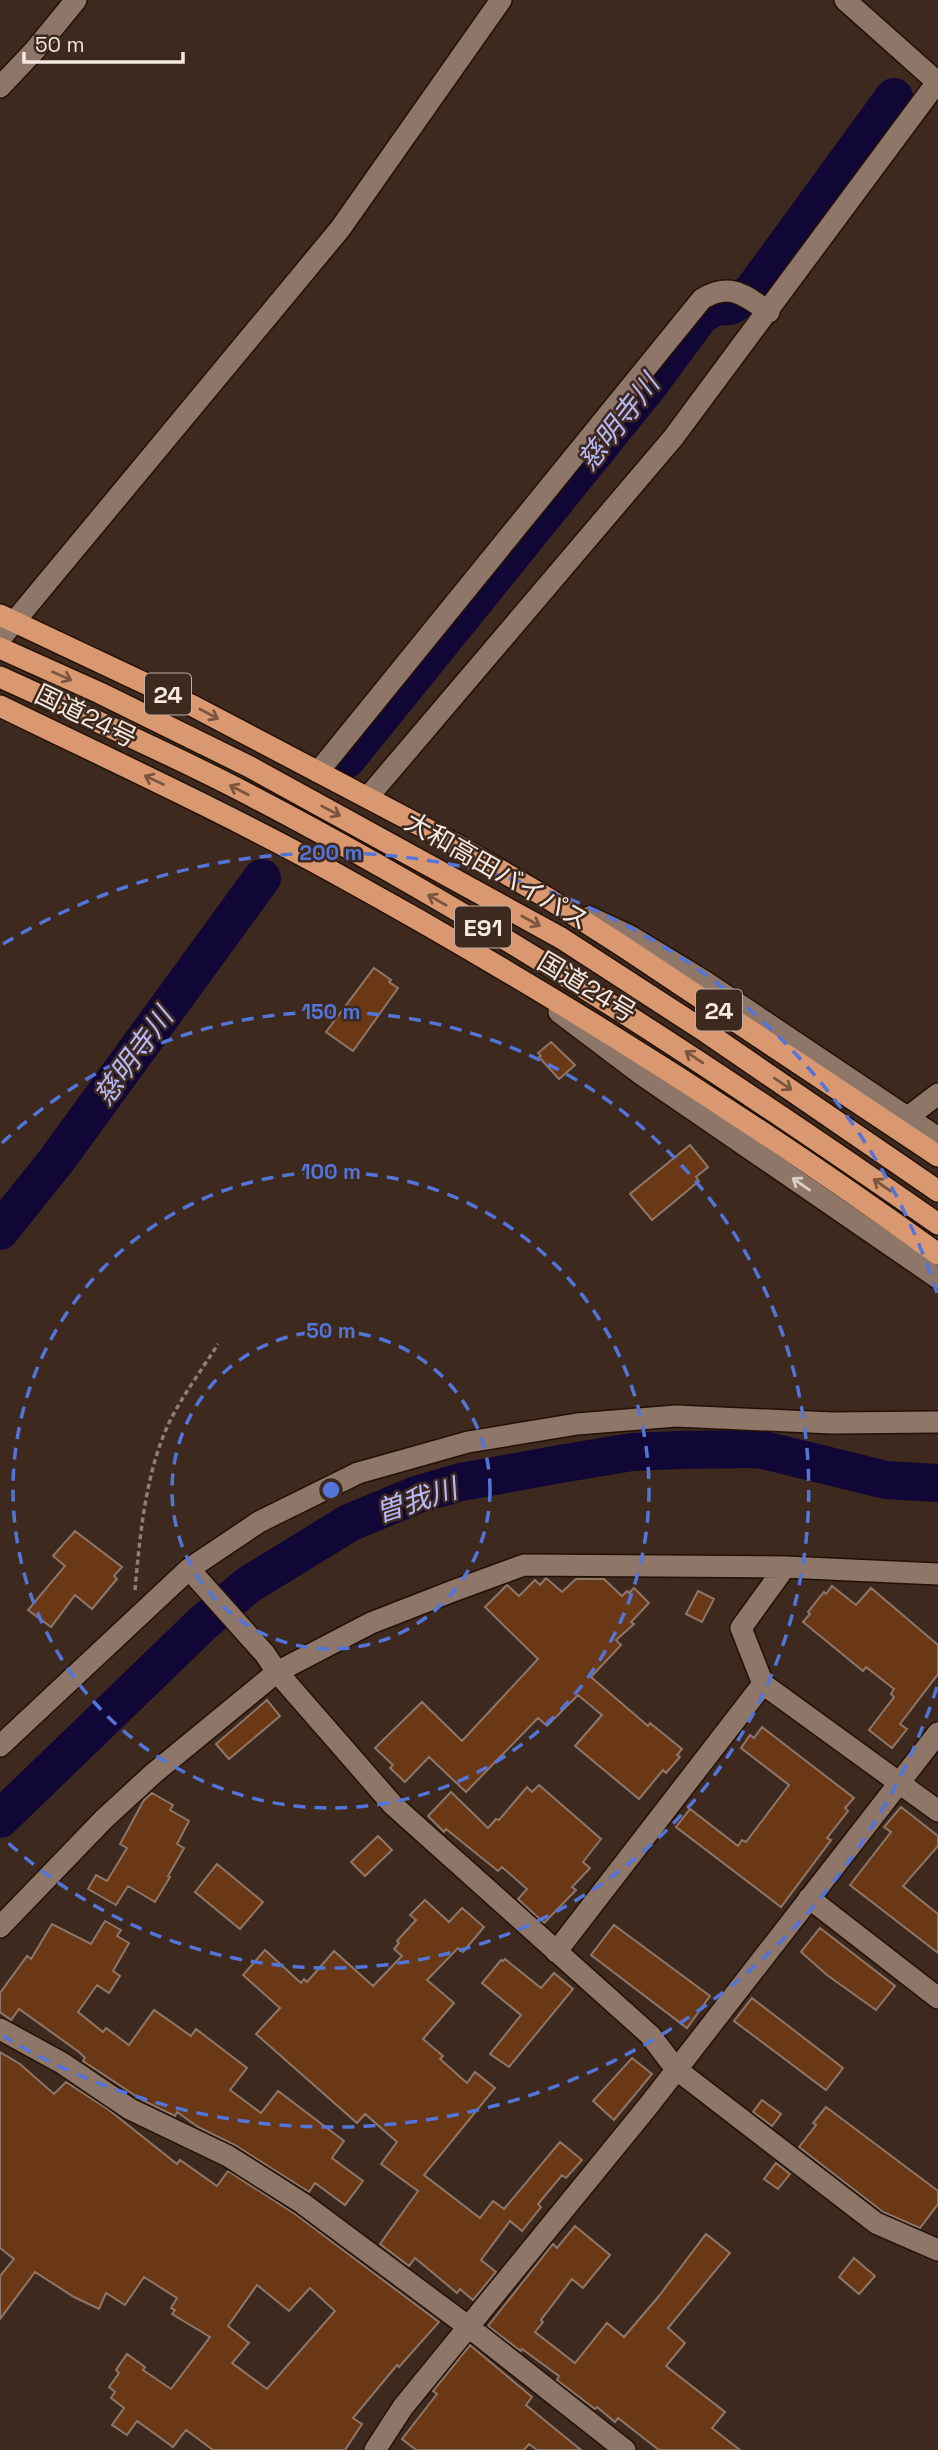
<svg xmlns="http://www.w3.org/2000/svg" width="938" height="2450" viewBox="0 0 938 2450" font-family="'Space Grotesk','Noto Sans JP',sans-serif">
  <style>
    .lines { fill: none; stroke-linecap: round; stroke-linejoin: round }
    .river { stroke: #110737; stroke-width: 38 }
    .building { fill: #6b3815; stroke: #8e7669; stroke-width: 2; fill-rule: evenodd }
    .minor-casing { stroke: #231106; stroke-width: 24 }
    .highway-casing { stroke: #231106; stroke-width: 24 }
    .path { stroke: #8f7e74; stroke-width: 3.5; stroke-dasharray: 5 3.5; stroke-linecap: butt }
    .minor { stroke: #8e7669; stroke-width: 21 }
    .highway { stroke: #da9870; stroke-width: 21 }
    .oneway { stroke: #7c553e }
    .oneway2 { stroke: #dcccc3 }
    .ring { fill: none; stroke: #5375da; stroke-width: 3.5; stroke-dasharray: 12 9 }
    .labels { text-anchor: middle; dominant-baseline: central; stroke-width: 5; stroke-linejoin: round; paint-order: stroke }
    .shield { fill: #3d291d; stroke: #beafa6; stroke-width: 2 }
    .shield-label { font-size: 24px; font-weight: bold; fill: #f6e9e1 }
    .street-label { font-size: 26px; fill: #f6e9e1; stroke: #3d291d }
    .water-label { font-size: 28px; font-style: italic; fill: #b7b8fb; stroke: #3d291d }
    .centre { fill: #5375da; stroke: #3d291d; stroke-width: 3.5 }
    .ring-label { font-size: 21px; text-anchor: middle; font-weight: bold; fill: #5375da; stroke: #3d291d; stroke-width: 5; stroke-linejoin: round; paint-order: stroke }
  </style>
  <rect width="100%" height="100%" fill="#3d291d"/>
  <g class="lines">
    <!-- river -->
    <path class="river" d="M346,760l303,-375 51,-69 14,-9 16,-1 21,-13 143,-196
      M0,1231l56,-70 206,-283
      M0,1819l203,-196 45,-38 101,-62 67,-28 45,-13 99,-18 72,-12 47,-2 80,-1 127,31 52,3"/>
  </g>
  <!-- building -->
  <path class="building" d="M374,968l17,12 -2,2 9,6 -45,63 -27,-19z
    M551,1042l24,23 -16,14 -20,-22 2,-1 -3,-3z
    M690,1145l18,22 -12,10 3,4 -47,39 -22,-26z
    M75,1531l47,36 -8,9 3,3 -25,30 -17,-14 -24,32 -23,-17 37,-44 -12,-10z
    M546,1578l16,14 14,-13h28l18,17 5,-5 2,2 5,-5 15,15 -18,19 3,2 -18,16 5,5 -30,32 57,49 2,-3 32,26 -5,6 3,2 -14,16 -3,-3 -24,29 -64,-53 27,-31 -24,-20 -31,31 -9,-8 -72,74 -37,-35 -24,25 -15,-14 3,-3 -18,-17 47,-46 40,39 76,-82 -53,-52 22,-22 12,11 16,-16 5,5z
    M832,1586l24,19 15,-17 67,57v29l-38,50 7,5 -15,19 -23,-18 25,-33 -3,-3 3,-5 -28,-22 -3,4 -60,-49 7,-8 -2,-2 16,-20 2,2z
    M698,1591l16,8 -12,23 -16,-8z
    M267,1700l13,16 -51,43 -13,-15z
    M762,1727l92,71 -9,10 3,3 -21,27 4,2 -50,67 -105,-80 14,-18 48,37 4,-6 4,2 43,-57 -48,-37 9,-13 4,3z
    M539,1785l62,54 -18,23 7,6 -18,19 4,3 -32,33 -26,-24 9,-10 -25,-22 -4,4 -52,-42 -2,3 -16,-16 23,-24 37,36 8,-9 3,1 28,-33 5,5z
    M152,1793l21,12 -3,5 19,11 -12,23 7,4 -16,28 2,1 -15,25 -27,-16 -12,19 -28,-16 8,-14 11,6 20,-33 -7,-4 24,-44z
    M901,1807l37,29v10l-35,40 35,28v39l-88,-68 41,-53 -7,-5z
    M378,1836l14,14 -27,26 -14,-14z
    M217,1864l46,38 -23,27 -45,-37z
    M425,1900l24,22 13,-14 22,19 -21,25 -5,-4 -31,32 27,23 -31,36 20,17 -3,3 27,24 8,-11 20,16 -71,87 56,43 13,-17 11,8 56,-67 22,18 -16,18 -4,-3 -24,29 3,3 -19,24 -12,-10 -29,39 15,12 -23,28 -13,-11 -3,4 -42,-35 -6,8 -29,-22 38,-53 -37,-27 16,-22 -32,-28 -8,9 -101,-89 24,-26 -37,-33 22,-25 36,33 3,-4 3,3 27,-31 39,35 29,-30 -8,-7 5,-6 -2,-2 19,-21 -6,-5z
    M105,1921l16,9 -4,6 12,7 -16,28 7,5 -11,17 -12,-8 -19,27 25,20 3,-4 23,17 25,-35 37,26 5,-7 51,39 -17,22 31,23 17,-22 66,50 -12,17 31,23 -18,24 -30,-22 -6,9 -74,-47 -37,-18 -21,-15 -2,4 -33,-16 -59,-39 2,-3 -6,-6 -60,-43 -8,11 -11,-8v-19l27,-37 4,3 21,-35 39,20z
    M614,1925l96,71 -23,32 -96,-73z
    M820,1928l75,58 -19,24 -49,-35 -26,-23z
    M505,1959l36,29 13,-15 19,16 -64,78 -19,-13 31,-39 -39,-32 19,-23 2,1z
    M752,1998l91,70 -17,22 -92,-69z
    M0,2052l20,12 34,30 12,-12 43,28 68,54 3,-4 37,26 11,-15 67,43 144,108 -40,45 -2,-2 -44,53 9,6 -17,26h-132l-27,-20 -13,17 -36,-26 -10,14 -15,-10 12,-17 -13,-10 4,-6 -6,-5 10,-14 -3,-3 11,-16 18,13 -2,3 28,19 39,-52 -38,-23 3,-4 -4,-2 6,-10 -33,-21 -19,28 -19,-12 -7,16 -25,-12 -39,-25 -35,47v-43l14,-17 -14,-11zM257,2285l32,26 21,-23 25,23 -68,78 -35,-26 17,-20 -21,-17z
    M632,2058l20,16 -38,46 -21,-19z
    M762,2100l19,14 -9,12 -19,-14z
    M826,2107l112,84v13l-18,24 -37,-16 -84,-65 17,-22 -3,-2z
    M776,2163l14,11 -12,15 -14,-10z
    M575,2226l35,29 -27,33 -11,-9 -31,41 2,2 -8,10 40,31 32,-40 17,14 35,-41 47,-62 24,19 -62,75 17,15 -19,23 59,46 -13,16 28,22h-81l-41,-32 -3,4 -18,-15 -2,2 -38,-29 2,-4 -37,-27 -1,2 -33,-25 65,-82 4,4z
    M854,2258l21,18 -16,18 -20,-17z
    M470,2345l62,52 -6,8 55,45h-44l-8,-6 -5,6h-108l-14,-11 35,-45 -4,-3z"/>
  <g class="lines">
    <!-- minor casing -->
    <g class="minor-casing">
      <path id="minor" d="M845,0l92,82
        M0,87l35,-37 41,-50
        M0,639l340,-410 161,-229
        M318,772l384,-473c29,-17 42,-4 67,13
        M368,797l305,-359 265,-357
        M589,917l41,19 74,45 234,157
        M559,1012l82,62 297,204
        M908,1117l30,-23
        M785,1567l-44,61 22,56 175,127
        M189,1569l76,85 12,18 116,133 257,230 26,34 200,154 62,27
        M0,1746l189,-177 70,-47 99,-49 110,-31 109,-18 99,-8 156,7 106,-1
        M809,1898l129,100
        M0,1927l104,-108 50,-46 123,-101 94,-49 82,-32 71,-26 261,2 153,7
        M556,1952l207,-268
        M0,2029l62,34 68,46 98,47 74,47 168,125 155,122
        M375,2450l28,-43 246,-302 289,-372"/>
    </g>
    <!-- highway casing -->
    <g class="highway-casing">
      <path id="highway" d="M0,615l193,91 266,140 90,53 75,48 314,209
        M0,648l100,45 150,74 311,171 145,94 232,159
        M0,677c81,37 163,73 242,114 243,126 472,277 696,433
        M0,706c111,54 224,106 333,166 209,115 411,242 605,382"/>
    </g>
    <!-- path -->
    <path class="path" d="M135,1590c5,-56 11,-123 37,-173 13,-25 31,-49 46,-73"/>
    <!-- minor -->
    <use href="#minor" class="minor"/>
    <!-- highway -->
    <use href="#highway" class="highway"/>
  </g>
  <!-- one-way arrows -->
  <defs><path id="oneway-shaft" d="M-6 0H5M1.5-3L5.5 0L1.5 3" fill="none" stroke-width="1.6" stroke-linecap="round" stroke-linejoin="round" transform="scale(1.75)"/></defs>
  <g class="oneway">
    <use href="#oneway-shaft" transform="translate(62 676) rotate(24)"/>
    <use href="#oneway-shaft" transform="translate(209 714) rotate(28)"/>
    <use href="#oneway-shaft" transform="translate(154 780) rotate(-154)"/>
    <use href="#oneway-shaft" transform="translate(239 790) rotate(-153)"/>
    <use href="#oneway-shaft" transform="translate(331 811) rotate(28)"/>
    <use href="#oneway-shaft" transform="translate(437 900) rotate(-150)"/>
    <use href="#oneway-shaft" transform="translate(531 921) rotate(29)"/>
    <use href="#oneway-shaft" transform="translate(694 1057) rotate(-146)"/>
    <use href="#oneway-shaft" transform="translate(783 1084) rotate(34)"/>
    <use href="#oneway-shaft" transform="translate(882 1185) rotate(-145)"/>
  </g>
  <use class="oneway2" href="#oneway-shaft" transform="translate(801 1184) rotate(-145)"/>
  <!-- distance rings -->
  <g class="ring">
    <circle cx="331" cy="1490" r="159"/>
    <circle cx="331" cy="1490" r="318"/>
    <path d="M2 1143A478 478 0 1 1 2 1837"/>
    <path d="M937 1687A637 637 0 0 1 3 2036M3 944A637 637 0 0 1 937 1293"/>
  </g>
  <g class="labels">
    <!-- shield labels -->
    <g class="shield">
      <rect x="145" y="673.5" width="46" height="41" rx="5"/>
      <rect x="455" y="906.5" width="56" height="41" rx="5"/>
      <rect x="696" y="989.5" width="46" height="41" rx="5"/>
    </g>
    <g class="shield-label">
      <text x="168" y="694">24</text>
      <text x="483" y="927">E91</text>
      <text x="719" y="1010">24</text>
    </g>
    <!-- street labels -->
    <g class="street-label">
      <text transform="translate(86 716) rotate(26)">国道24号</text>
      <text transform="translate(497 871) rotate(30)">大和高田バイパス</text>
      <text transform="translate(587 987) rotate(31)">国道24号</text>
    </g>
    <!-- water labels -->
    <g class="water-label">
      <text transform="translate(618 422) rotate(-52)">慈明寺川</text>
      <text transform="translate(133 1056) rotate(-54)">慈明寺川</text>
      <text transform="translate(416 1500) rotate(-18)">曽我川</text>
    </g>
  </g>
  <circle cx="331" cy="1490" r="10" class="centre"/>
  <g class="ring-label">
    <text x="331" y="860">200 m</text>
    <text x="331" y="1019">150 m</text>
    <text x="331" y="1179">100 m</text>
    <text x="331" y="1338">50 m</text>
  </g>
  <!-- scale -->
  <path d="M24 52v10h159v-10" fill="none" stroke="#f6e9e1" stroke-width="3.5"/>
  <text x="35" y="52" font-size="21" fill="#f6e9e1" stroke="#3d291d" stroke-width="5" paint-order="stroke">50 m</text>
</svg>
